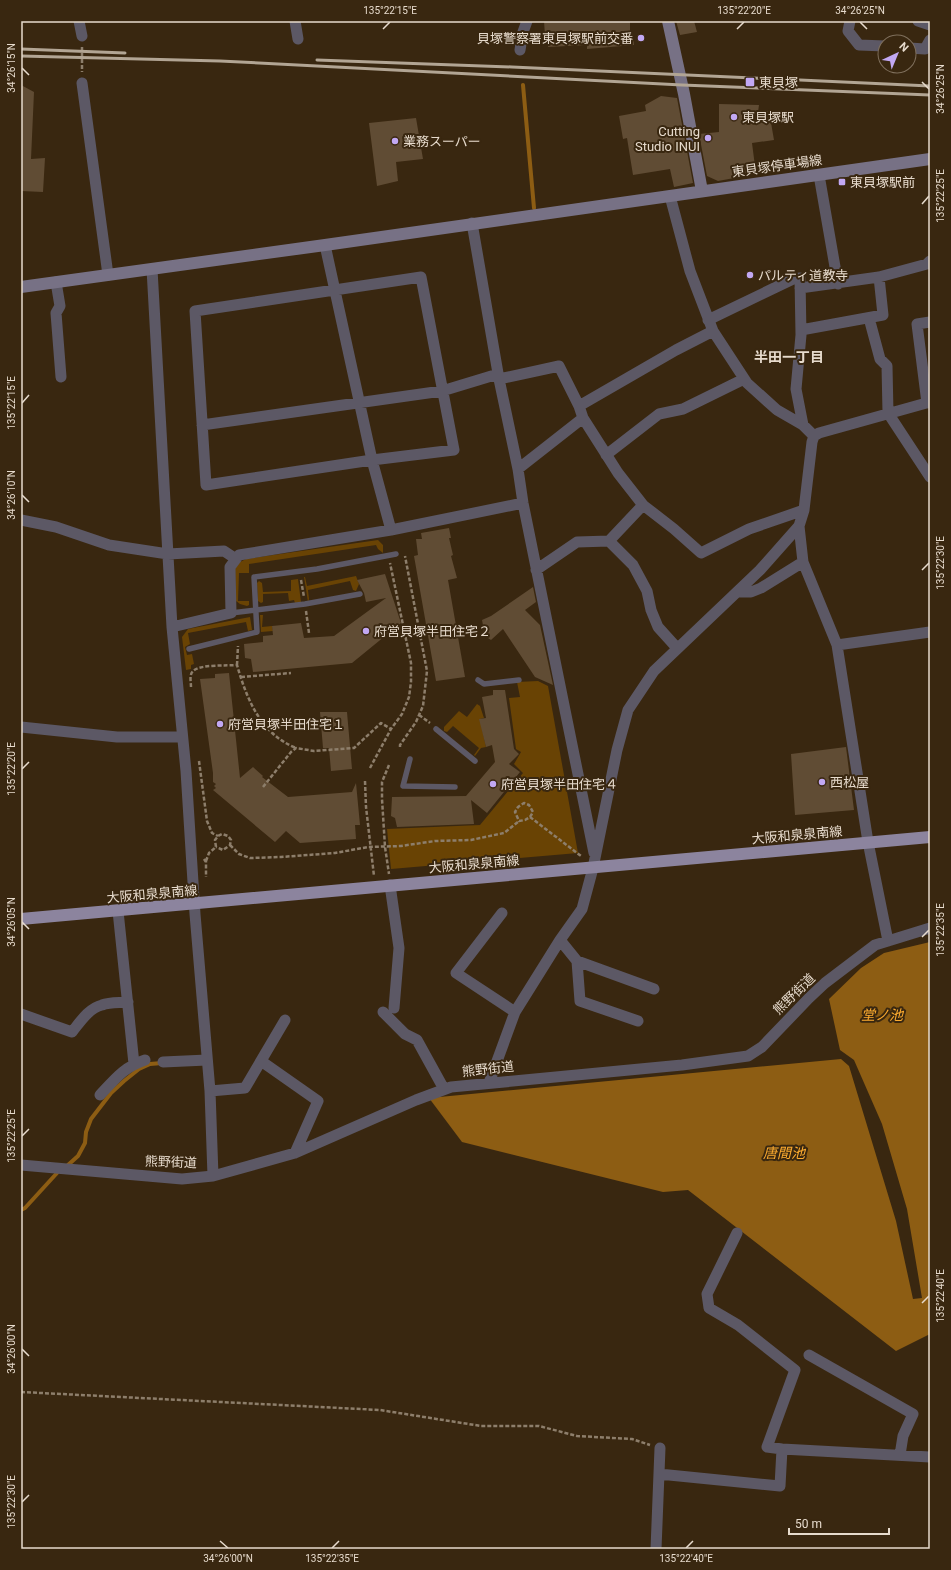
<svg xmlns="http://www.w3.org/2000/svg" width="951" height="1570" viewBox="0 0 951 1570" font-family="Roboto,'Noto Sans JP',sans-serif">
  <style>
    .green { fill: #694304 }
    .water { fill: #8d5d13 }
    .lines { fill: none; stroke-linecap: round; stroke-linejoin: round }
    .stream { stroke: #8d5d13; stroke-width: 4 }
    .building { fill: #604c34 }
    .path { stroke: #8d7e6b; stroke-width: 2.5; stroke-dasharray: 4 2; stroke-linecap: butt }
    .lane { stroke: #5c5865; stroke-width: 5.5 }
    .street { stroke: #5c5865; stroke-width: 11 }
    .secondary { stroke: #777185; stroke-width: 12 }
    .primary { stroke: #8c849e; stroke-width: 12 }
    .rail { stroke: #b2a594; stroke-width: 3 }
    .ticks { fill: none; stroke: #e7dbcd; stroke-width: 1.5 }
    .poi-dot { fill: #c2a8f3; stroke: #392710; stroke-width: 1.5 }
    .labels { text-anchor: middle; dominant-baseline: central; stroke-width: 4; stroke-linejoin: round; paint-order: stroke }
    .poi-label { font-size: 13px; fill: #e7dbcd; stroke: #392710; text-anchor: start }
    .street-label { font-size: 13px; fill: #e7dbcd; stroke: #392710 }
    .neighbourhood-label { font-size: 14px; font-weight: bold; fill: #e7dbcd; stroke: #392710 }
    .water-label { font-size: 14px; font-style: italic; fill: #feac2f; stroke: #392710 }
    .neatline { fill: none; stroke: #e7dbcd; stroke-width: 1.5 }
    .ticks-label { font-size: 10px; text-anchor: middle; fill: #e7dbcd }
  </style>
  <rect width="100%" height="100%" fill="#392710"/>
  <!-- green -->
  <path class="green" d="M378,540l5,5v8l-5,-4 -2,-4 -127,19v9h-10l-1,28h11v4l-2,1 -7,-2 -4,-3 -1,-33 5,-6 6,-3z
    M356,576l3,8 -3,7 -3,-1 -3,-9 -42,9 1,9 -1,3 -4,-25h1l2,9z
    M298,579l3,23 -6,1 -1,-3 -5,1 -1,-8 -25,1v8l-2,1 -3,-2 -1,-18 2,-2 3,2 1,9 28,-1v-11z
    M260,615h3l-1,12 10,-1 1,5 -12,1z
    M250,617l2,13 -4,1 -2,-9 -58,11 2,11 -5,3 2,8 5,-1 2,10 -3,1v4l-5,1 -4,-33 6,-8z
    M538,681l10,5 30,167 -187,16 -4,-40 93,-4 43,-52 -9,-9 7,-12 -5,-3 -7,-51 11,-1 -3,-15z
    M477,704l3,2 4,12 -4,1 6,28 -5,1 -6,8 -1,-1 5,-7 -26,-22 -6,6 -3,-1v-4l15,-16 8,6z"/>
  <!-- water -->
  <path class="water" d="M930,942v392l-34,17 -208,-161 -25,2 -201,-50 -33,-44 412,-39 8,7 47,155 17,78 9,-1 -15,-89 -25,-85 -28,-64 -14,-10 -11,-51 32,-31 23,-15z"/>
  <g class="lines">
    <!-- stream -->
    <path class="stream" d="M523,85l11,123
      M68,1165l10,-9 7,-13 1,-11 5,-13 20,-26 13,-12 15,-12 11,-5 12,-1
      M21,1210l4,-2 32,-35"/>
  </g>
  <!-- building -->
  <path class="building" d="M544,21h86v14l3,-1 1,11 -47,4v-4l-39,2 1,-10 -4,-1z
    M676,21h18l3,11 -17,3z
    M21,85l13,7 -3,67 14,-1 -2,34 -22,-1z
    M661,96l16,2 16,85 -19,4 -4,-18 -37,6 -6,-37 -4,1 -4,-23 27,-5 -1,-6z
    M719,104l40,1 -1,7 11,-1 5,29 -22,3 4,31 -38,7 -11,-5 -8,-42 20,-2z
    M416,118l7,41 -27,3 2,19 -21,5 -8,-63z
    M449,528l2,10h-2l4,17 -2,1 6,22 -9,2 17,97 -29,4 -22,-125 4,-1 -2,-16h6l-1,-6z
    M385,574l16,49 -49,40 -99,9 -2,-13 -6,-1 -1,-14 19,-2v-6l10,-1 -1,-9 29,-3 3,15 30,-2 52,-38 -20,4 -2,-9 -7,-13z
    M533,587l3,15 -11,8 15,15 13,60 -18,-8 -32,-48 -12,11 -6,-4 -3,-16 9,-4z
    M229,673l11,105 13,-11 10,9 -1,1 26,20 64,-5 4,-9 4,42h-5l1,14 -56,4 -14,-12 -11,11 -62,-52 3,-2 -2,-2 2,-2 -3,-2v-9l-13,-94 15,-1v-4z
    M493,690h12l9,59 5,5 -10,10 11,8 -33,41 -16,-13 3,24 -77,3 -2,-9 -4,-2 1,-19 74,-1 29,-34 -3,-17 -6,2 -7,-28 7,-1 -4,-21 11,-2z
    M320,712h27l5,57 -21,2 -2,-23h-6z
    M846,747l8,63 -59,5 -4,-61z"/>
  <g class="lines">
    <!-- path -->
    <path class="path" d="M82,47v25
      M301,580l3,17
      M306,611l3,22
      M237,665l1,-19
      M241,677l50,-4
      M191,687c0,-5 -2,-12 2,-16 7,-7 34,-5 44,-6 10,35 24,69 59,83
      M419,715l11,8
      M400,747v-2l16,-23 7,-16 4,-35 -22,-115
      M199,761l8,60 5,12 6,3
      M389,765l-7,17v17l3,48 4,27
      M370,768l21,-39 11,-15 7,-17 2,-15v-19l-21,-100
      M365,781l1,26 8,69
      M263,787l28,-35 5,-4 18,3 40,-3 27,-25 10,6
      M530,817l3,-5 -4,-7 -5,-2 -6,4 -3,5 4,9 6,-1 5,-3 51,39
      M230,845l9,9 11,4 31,-1 54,-4 33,-6 33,-1 34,-5 36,-1 33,-7 15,-12
      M204,859l2,3v15
      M206,861l3,-8 7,-6 -1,-7 3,-4 4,-2 6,2 3,4 -1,5 -7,5 -7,-3
      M21,1392l359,18 101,16h58l38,10 55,3 18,6"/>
    <!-- lane -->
    <path class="lane" d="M231,613l74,-9 55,-10
      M189,649l68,-17 -3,-55 63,-8 79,-15
      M478,680l6,4 35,-4
      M436,729l39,32
      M410,759l-7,27 52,1"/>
    <!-- street -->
    <path class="street" d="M79,21l3,15
      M295,21l3,18
      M850,21l-2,10 11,14 26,1
      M918,21l12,4
      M909,48l16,1 5,-9
      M520,50l3,-18 4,-11
      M82,83l26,192
      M819,175l19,109
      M670,196l20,75 23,60 34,52 30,27 26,15 11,11
      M472,223l27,156 19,90 5,34 71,350
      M325,245l47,215 19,70
      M152,269l20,358 14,144 9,143 15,177 3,85
      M421,277l33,173 -82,10 -166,25 -11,-174z
      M56,282l4,24 -4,7 5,64
      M800,288l79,-11 48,-13 3,-3
      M869,318l11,41 7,7 1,47 42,64
      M708,320l85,-41 7,-1 1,57 -5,54 7,36
      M801,330l82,-15 -4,-38
      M499,379l60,-13 20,40 4,12 35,55 25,32 31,24 27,24 48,-24 55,-19
      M927,403l-10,-79 13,-2
      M579,406l97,-56 37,-19
      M202,425l240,-34 56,-17
      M606,455l53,-41 24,-5 61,-30
      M518,469l65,-51
      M21,520l35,7 53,18 59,9 56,-3 12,8
      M799,526l4,36 34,83 31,197 20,99
      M609,541l34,-36
      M536,570l41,-28 32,-1 24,24 14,26 4,19 7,17 19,21
      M737,592h14l10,-4 42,-26
      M172,627l59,-14 -1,-46 9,-12 152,-25 132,-27
      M837,645l93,-13
      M21,727l96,10h65
      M390,885l9,63 -5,60
      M118,911l16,153
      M502,913l-46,60 59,39
      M560,940l17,21 3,40 58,20
      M577,961l77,28
      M383,1012l22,22 12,6 27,49
      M21,1014l51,18c8,-10 17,-24 30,-27 8,-3 18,-2 26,-3
      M261,1061l57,40 -23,52
      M163,1062l44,-2
      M489,1083l26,-71 45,-72 22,-31 11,-41 24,-118 11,-40 26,-39 106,-101 39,-44 5,-16 8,-68 2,-6 5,-3 111,-31
      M210,1091l35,-3 40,-68
      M100,1095c15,-16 24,-28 45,-35
      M21,1165l161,14 31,-3 82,-23 121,-53 35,-13 231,-22 66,-9 14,-9 47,-49 16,-15 50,-38 55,-17
      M737,1233l-30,61 2,14 29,17 57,45 -28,77 15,2 148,8
      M809,1355l104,59 -10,22 -3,19
      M659,1474l121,12 2,-37
      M656,1549l4,-101"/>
    <!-- secondary -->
    <path class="secondary" d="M668,21l16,73 18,97
      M21,287l304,-42 605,-86"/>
    <!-- primary -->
    <path class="primary" d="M21,919l909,-82"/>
    <!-- rail -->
    <path class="rail" d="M21,49l104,4
      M21,56l199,5 462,24 248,10
      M317,60l195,7 418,19"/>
  </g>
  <!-- ticks -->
  <path class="ticks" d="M860,22l7,7M383,29l7,-7M737,29l7,-7M22,68l7,7M922,82l7,7M922,204l7,-8M22,403l7,-8M22,495l7,7M922,570l7,-7M22,769l7,-7M22,922l7,7M922,937l7,-7M22,1136l7,-7M922,1303l7,-7M22,1349l7,7M22,1502l7,-7M220,1541l8,7M332,1548l7,-7M686,1548l7,-7"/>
  <!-- markers -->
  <g class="poi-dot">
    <circle cx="641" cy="38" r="4"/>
    <rect x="745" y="77" width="10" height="10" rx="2"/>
    <circle cx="734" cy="117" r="4"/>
    <circle cx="708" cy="138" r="4"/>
    <circle cx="395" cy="141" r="4"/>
    <rect x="838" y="178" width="8" height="8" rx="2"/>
    <circle cx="750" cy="275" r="4"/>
    <circle cx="366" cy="631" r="4"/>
    <circle cx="220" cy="724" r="4"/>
    <circle cx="822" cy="782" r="4"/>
    <circle cx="493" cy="784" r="4"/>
  </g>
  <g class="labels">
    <!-- poi labels -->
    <g class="poi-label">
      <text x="633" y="38" text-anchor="end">貝塚警察署東貝塚駅前交番</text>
      <text x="759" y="82">東貝塚</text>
      <text x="742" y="117">東貝塚駅</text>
      <text x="700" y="131" text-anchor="end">Cutting<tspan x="700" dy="15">Studio INUI</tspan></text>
      <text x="403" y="141">業務スーパー</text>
      <text x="850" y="182">東貝塚駅前</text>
      <text x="758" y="275">パルティ道教寺</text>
      <text x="374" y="631">府営貝塚半田住宅２</text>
      <text x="228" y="724">府営貝塚半田住宅１</text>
      <text x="830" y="782">西松屋</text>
      <text x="501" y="784">府営貝塚半田住宅４</text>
    </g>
    <!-- street labels -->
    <g class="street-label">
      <text transform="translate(777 166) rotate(-8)">東貝塚停車場線</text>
      <text transform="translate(797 835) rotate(-5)">大阪和泉泉南線</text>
      <text transform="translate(474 864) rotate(-5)">大阪和泉泉南線</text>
      <text transform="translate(152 894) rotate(-5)">大阪和泉泉南線</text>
      <text transform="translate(794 994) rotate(-44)">熊野街道</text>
      <text transform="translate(488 1069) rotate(-6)">熊野街道</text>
      <text transform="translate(171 1162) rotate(2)">熊野街道</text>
    </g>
    <!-- neighbourhood labels -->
    <g class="neighbourhood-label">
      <text x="789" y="357">半田一丁目</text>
    </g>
    <!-- water labels -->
    <g class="water-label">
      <text x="882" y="1015">堂ノ池</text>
      <text x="784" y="1153">唐間池</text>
    </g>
  </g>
  <!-- border -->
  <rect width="951" height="1570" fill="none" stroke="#392710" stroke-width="44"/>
  <!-- north arrow -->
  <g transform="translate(897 54) rotate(44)"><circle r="19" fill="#392710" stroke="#7f6f5c"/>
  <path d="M0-3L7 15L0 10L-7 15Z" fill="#c2a8f3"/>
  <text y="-6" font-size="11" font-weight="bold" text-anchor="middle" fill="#e7dbcd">N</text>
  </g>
  <!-- scale -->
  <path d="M789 1528v6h100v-6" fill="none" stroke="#e7dbcd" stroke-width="2"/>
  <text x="795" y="1528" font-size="12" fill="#e7dbcd" stroke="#392710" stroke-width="3" paint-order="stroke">50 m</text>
  <rect x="22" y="22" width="907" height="1526" class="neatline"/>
  <g class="ticks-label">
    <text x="390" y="14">135°22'15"E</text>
    <text x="744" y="14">135°22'20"E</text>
    <text x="860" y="14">34°26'25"N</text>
    <text transform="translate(11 68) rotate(-90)" y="4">34°26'15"N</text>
    <text transform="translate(940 89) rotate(-90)" y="4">34°26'25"N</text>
    <text transform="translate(940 196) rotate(-90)" y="4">135°22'25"E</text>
    <text transform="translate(11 403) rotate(-90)" y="4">135°22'15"E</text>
    <text transform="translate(11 495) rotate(-90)" y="4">34°26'10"N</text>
    <text transform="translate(940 563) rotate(-90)" y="4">135°22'30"E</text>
    <text transform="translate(11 769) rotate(-90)" y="4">135°22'20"E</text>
    <text transform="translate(11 922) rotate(-90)" y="4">34°26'05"N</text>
    <text transform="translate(940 930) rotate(-90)" y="4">135°22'35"E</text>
    <text transform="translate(11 1136) rotate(-90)" y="4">135°22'25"E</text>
    <text transform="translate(940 1296) rotate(-90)" y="4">135°22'40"E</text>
    <text transform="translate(11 1349) rotate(-90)" y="4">34°26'00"N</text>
    <text transform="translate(11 1502) rotate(-90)" y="4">135°22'30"E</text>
    <text x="228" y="1562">34°26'00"N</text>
    <text x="332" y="1562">135°22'35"E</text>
    <text x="686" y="1562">135°22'40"E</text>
  </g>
</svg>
